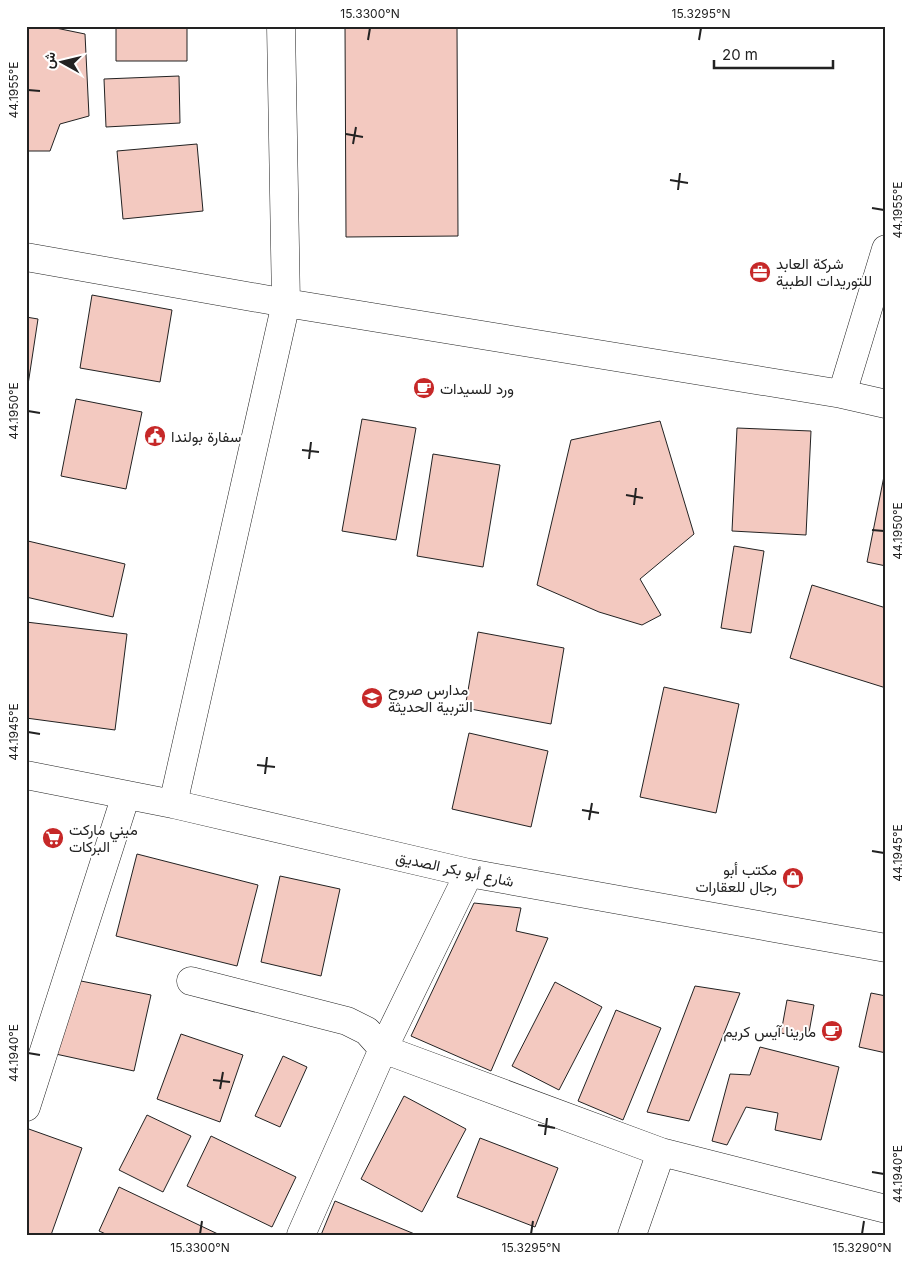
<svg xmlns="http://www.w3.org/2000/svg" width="912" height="1261" viewBox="0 0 912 1261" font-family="Inter,Vazirmatn,sans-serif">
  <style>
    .building { fill: #f3c9c0; stroke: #222 }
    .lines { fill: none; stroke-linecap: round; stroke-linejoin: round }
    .minor-casing { stroke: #222; stroke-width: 29 }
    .minor { stroke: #fff; stroke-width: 28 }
    .ticks { fill: none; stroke: #222; stroke-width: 2 }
    .labels { text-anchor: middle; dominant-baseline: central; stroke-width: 4; stroke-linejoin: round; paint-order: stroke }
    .poi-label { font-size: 15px; fill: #222; stroke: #fff; text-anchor: start }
    .street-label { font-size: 15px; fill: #222; stroke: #fff }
    .neatline { fill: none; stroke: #222; stroke-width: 2 }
    .ticks-label { font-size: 12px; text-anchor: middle; fill: #222 }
  </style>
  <rect width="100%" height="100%" fill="#fff"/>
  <!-- building -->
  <path class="building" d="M26,26h20l39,8 4,82 -29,8 -10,27h-24z
    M116,26h71v35h-71z
    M345,26h112l1,210 -112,1z
    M179,76l1,47 -74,4 -2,-48z
    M197,144l6,67 -80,8 -6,-68z
    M92,295l80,15 -12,72 -80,-14z
    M26,317l12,2 -12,79z
    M76,399l66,13 -16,77 -65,-13z
    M362,419l54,9 -20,112 -54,-9z
    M660,421l34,113 -54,45 21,36 -19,10 -43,-13 -62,-27 34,-145z
    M737,428l74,3 -5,104 -74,-4z
    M433,454l67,11 -17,102 -66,-11z
    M886,466v100l-19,-4z
    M28,541l97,23 -12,53 -87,-20v-48z
    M734,546l30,5 -13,82 -30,-5z
    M812,585l74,23v80l-96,-30z
    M26,622l101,12 -12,96 -89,-12z
    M478,632l86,16 -13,76 -86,-16z
    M664,687l75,17 -23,109 -76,-16z
    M469,733l79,18 -17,76 -79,-18z
    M137,854l121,31 -21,81 -121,-30z
    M280,876l60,13 -19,87 -60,-14z
    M474,903l47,5 -5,23 32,7 -57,133 -80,-35z
    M76,980l75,15 -17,76 -83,-18z
    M555,982l47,25 -43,83 -47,-24z
    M695,986l45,7 -51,128 -42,-9z
    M871,993l15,3v57l-27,-6z
    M787,1000l27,5 -6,33 -27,-5z
    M616,1010l45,18 -38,92 -45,-19z
    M181,1034l62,21 -23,67 -63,-23z
    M760,1047l79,20 -18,73 -46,-10 3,-17 -32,-6 -19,38 -15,-4 18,-67 20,1z
    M283,1056l24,11 -27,60 -25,-11z
    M404,1096l62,33 -44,83 -61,-33z
    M147,1115l44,21 -28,56 -44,-22z
    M26,1128l56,20 -31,87h-25z
    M211,1136l85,41 -24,50 -85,-41z
    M480,1138l78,30 -23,59 -78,-30z
    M119,1187l101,48h-112l-9,-4z
    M335,1201l82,34h-96z"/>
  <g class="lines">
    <!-- minor casing -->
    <g class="minor-casing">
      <path id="minor" d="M26,257l260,46 556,91 44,10
        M842,394l44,-145
        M26,775l147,29 296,69 417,75
        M173,804l113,-501 -5,-277
        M191,981l156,40 20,10 16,18 278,103 225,57
        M26,1107l100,-312
        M301,1235l82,-186 86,-176
        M632,1235l29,-83"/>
    </g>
    <!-- minor -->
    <use href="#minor" class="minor"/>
  </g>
  <!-- ticks -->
  <path class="ticks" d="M368,40l2,-12M699,40l2,-12M28,90l12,1M346,134l17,3M353,144l3,-17M670,180l18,3M678,190l2,-17M872,208l12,2M28,411l12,2M302,450l17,2M309,459l2,-17M626,495l17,3M634,505l2,-17M872,530l12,1M28,732l12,2M257,765l18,2M265,774l2,-17M582,810l17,3M589,820l3,-17M872,851l12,2M28,1053l12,2M213,1080l17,2M220,1089l3,-17M538,1125l17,3M545,1135l2,-17M872,1172l12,2M200,1234l2,-13M531,1234l2,-13M862,1234l2,-13"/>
  <!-- icons -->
  <defs>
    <g id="office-disc" transform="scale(1.125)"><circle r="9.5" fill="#c62828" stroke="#fff"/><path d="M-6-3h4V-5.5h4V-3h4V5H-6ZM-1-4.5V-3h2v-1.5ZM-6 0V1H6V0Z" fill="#fff"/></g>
    <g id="cafe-disc" transform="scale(1.125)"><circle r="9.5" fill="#c62828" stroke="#fff"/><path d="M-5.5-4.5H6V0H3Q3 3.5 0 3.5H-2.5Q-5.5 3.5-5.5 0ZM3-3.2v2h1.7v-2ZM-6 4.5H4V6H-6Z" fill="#fff"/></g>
    <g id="civic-disc" transform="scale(1.125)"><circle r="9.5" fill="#c62828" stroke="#fff"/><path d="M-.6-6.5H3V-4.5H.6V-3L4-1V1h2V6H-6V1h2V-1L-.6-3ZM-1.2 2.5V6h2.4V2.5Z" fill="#fff"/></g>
    <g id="school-disc" transform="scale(1.125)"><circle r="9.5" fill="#c62828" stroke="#fff"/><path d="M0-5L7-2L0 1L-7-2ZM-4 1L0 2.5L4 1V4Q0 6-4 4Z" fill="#fff"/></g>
    <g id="supermarket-disc" transform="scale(1.125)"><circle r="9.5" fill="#c62828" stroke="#fff"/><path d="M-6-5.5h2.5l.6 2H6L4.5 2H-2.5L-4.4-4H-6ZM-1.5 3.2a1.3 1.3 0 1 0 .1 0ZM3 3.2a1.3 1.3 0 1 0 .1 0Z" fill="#fff"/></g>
    <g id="shop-disc" transform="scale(1.125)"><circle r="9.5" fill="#c62828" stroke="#fff"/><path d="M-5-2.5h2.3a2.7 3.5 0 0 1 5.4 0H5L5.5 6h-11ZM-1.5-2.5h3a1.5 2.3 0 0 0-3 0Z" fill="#fff"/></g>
  </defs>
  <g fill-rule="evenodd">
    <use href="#office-disc" x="760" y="272"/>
    <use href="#cafe-disc" x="424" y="388"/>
    <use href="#civic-disc" x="155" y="436"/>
    <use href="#school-disc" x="372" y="698"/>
    <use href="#supermarket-disc" x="53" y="838"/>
    <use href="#shop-disc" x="793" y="878"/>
    <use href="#cafe-disc" x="832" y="1031"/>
  </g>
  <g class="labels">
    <!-- poi labels -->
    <g class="poi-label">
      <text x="776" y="263">شركة العابد<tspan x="776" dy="17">للتوريدات الطبية</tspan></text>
      <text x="440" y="388">ورد للسيدات</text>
      <text x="171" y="436">سفارة بولندا</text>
      <text x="388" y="689">مدارس صروح<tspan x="388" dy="17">التربية الحديثة</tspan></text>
      <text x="69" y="829">ميني ماركت<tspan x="69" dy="17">البركات</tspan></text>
      <text x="777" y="869" text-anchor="end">مكتب أبو<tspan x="777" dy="17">رجال للعقارات</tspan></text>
      <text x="816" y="1031" text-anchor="end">مارينا آيس كريم</text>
    </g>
    <!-- street labels -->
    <g class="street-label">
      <text transform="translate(455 869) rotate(12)">شارع أبو بكر الصديق</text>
    </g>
  </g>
  <!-- border -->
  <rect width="912" height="1261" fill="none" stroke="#ffffff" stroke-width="55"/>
  <!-- north arrow -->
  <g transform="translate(62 62) rotate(278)" stroke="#ffffff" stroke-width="4" paint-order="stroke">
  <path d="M0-4L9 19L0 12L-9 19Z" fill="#222222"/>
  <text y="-8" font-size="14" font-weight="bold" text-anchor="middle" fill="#222222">ش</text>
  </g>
  <!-- scale -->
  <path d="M714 60v8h119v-8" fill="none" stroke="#222222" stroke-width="2.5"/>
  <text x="722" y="60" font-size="15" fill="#222222" stroke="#ffffff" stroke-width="4" paint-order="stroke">20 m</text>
  <rect x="28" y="28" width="856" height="1206" class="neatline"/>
  <g class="ticks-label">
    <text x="370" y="18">15.3300°N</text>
    <text x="701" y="18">15.3295°N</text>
    <text transform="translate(14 90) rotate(-90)" y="4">44.1955°E</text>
    <text transform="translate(898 210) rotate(-90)" y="4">44.1955°E</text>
    <text transform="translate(14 411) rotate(-90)" y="4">44.1950°E</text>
    <text transform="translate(898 531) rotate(-90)" y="4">44.1950°E</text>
    <text transform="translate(14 732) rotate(-90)" y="4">44.1945°E</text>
    <text transform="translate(898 853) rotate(-90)" y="4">44.1945°E</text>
    <text transform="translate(14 1053) rotate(-90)" y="4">44.1940°E</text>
    <text transform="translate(898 1174) rotate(-90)" y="4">44.1940°E</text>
    <text x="200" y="1252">15.3300°N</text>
    <text x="531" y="1252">15.3295°N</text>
    <text x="862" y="1252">15.3290°N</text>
  </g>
</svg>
